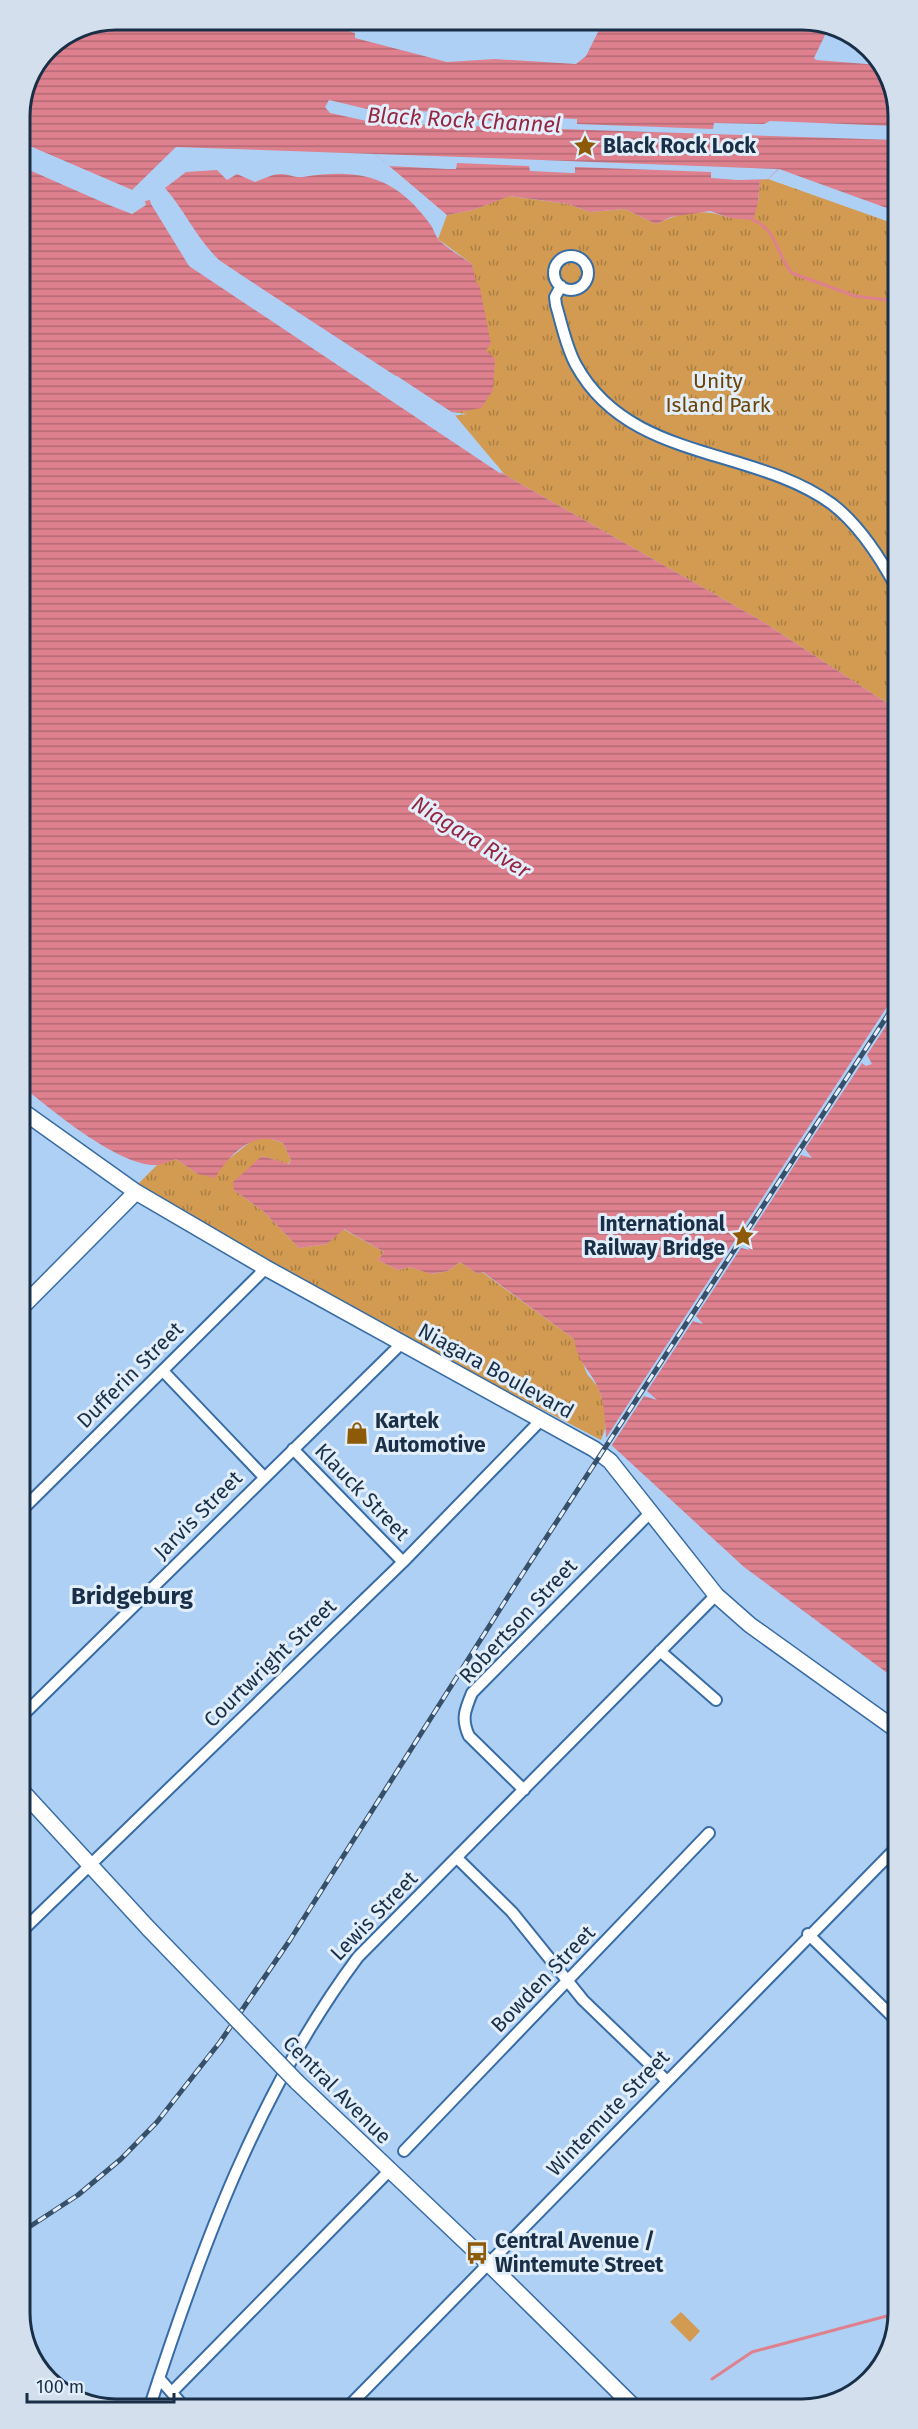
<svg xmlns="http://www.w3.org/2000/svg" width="918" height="2429" viewBox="0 0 918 2429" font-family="'Fira Sans',sans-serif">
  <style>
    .grass { fill: #d39b51 }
    .park { fill: url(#park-tufts) }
    .water { fill: url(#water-rules) }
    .pier { fill: #afd0f5 }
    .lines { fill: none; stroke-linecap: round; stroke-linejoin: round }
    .stream { stroke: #de808d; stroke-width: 3 }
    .street-casing { stroke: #376ca4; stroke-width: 14 }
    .secondary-casing { stroke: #376ca4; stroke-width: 18 }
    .street { stroke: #fff; stroke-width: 10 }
    .secondary { stroke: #fff; stroke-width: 15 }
    .rail-casing { stroke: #37506a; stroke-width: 5 }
    .rail { stroke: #e3eefb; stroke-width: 3; stroke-dasharray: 9; stroke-linecap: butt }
    .secondary-bridge-casing { stroke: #376ca4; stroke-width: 18; stroke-linecap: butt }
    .secondary-bridge { stroke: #fff; stroke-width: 15 }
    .labels { text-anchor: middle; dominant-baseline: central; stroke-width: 6; stroke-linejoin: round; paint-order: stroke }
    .poi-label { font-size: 21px; font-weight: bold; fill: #192f47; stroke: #e3eefb; text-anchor: start }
    .park-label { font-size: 21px; fill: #6c4506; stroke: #e3eefb }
    .street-label { font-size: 21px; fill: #192f47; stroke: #e3eefb }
    .water-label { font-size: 22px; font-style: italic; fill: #952641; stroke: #e3eefb }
    .quarter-label { font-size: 24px; font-weight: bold; fill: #192f47; stroke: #e3eefb }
    .rim { fill: none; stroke: #192f47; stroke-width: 3 }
  </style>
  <defs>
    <pattern id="park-tufts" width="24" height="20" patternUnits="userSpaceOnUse" patternTransform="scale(1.5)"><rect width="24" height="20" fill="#d39b51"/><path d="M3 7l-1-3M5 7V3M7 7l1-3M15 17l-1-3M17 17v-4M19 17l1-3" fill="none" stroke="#aa7f45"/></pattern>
    <pattern id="water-rules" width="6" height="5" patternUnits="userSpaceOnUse" patternTransform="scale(1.5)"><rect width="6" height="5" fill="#de808d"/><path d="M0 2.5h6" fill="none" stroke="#b36975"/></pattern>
  </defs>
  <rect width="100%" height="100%" fill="#afd0f5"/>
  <!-- grass -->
  <path class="grass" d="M681,2312l19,19 -10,11 -20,-20z"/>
  <!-- park -->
  <path class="park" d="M768,179l127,45 1,485 -136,-89 -255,-145 -52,-62 33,-63 -14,-86 -34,-25 9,-24 26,-5 36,-14 59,8 22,8 35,-3 31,15c26,-12 48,-16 74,-6l28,-15 2,-23z
    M266,1137l17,6 8,17 -3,4 -26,-8 -28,34 29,21 36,37 28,-4 16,-15 41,23 -6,8 20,10 12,-3 22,7 16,-3 12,-9 18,12 4,-2 92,67 13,35 11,13 7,21v21l-4,11 -162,-84 -304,-169 22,-22 19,-6 22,15 27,-12 29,-23z"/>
  <!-- water -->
  <path class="water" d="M116,20h193l46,13v5l92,24 48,-3 81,5 10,-8 18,-36h116l9,4 3,-4h73l22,11 -13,27 2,2 63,5 16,26v120l-116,-42 -11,10 -8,1 -2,23 -5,17 -23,-2 -20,-7 -39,6 -15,7 -31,-15 -35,3 -22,-8 -58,-8 -37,14 -26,5 -72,-61 -199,-7 -44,43 -112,-48v-32l28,-63z
    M20,156l112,48 22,-5 41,68 310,208 255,145 136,89 2,972 -154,-114 -137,-126c-3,-17 -1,-34 -8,-51 -8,-20 -21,-26 -25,-51l-91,-67 -5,2 -18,-12 -12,9 -17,3 -21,-7 -12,3 -20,-10 6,-8 -40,-23 -17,15 -28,4 -36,-37 -29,-21 -1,-8 29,-26 27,8 2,-4 -8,-17c-29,-15 -54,12 -68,35l-17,-4 -22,-15c-6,2 -12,5 -18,6 -38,3 -109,-57 -137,-80z
    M217,170l10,10 10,-6 18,8c8,-3 17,-8 26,-8 7,0 14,4 22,3 57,-9 92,-1 127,47 4,5 5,12 9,16 9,9 23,17 33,24l4,17 4,7 11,56 -5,6 9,9 -2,31 -12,18 -28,5 -56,-37 -9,-1 -169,-115c-22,-21 -34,-49 -54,-72l21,-16z"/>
  <!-- pier -->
  <path class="pier" d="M329,100l55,13h19l1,-3 45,3 10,1v5l72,4 1,-6 45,2v5l136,5 1,-6 50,1 6,-3 125,5v14l-519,-17 -46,-10 -5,-6z
    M20,142l112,48 1,3 -113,-48z
    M21,153l112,48v2l11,-5 2,7 -14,9 -23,-9 -89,-39z
    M375,154l59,2 344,13 -10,10 -30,1 -27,-2v-6l-136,-5v6h-4l-41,-2 -1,-5 -72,-3 -1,6h-9l-58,-3z
    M155,196l42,69 301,201 3,8 -312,-208 -38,-62 -2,-7z
    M183,215l26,39 242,158 16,2 -15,2 -57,-37 -9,-2 -169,-114 -15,-16z
    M896,993l1,16 -30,46 5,9 -6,2 -4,-3 -57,86 7,9 -11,-3 -57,88 6,7 -9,-2 -45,68 7,8 -10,-3 -46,70 10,9 -13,-4 -34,52 -6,-7z"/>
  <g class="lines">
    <!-- stream -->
    <path class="stream" d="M753,220c25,10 23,35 39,53l63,23 40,5
      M712,2379l40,-27 146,-39"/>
    <!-- street casing -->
    <g class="street-casing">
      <path id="street" d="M554 273a17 17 0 1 1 34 0a17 17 0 1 1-34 0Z
        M561,286l-6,11 1,8c6,20 10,42 20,60 53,97 176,81 256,139 26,20 49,55 64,83
        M163,1371l101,106
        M293,1449l110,113
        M22,1510l244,-242
        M660,1651l56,49
        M22,1716l380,-373
        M524,1790l-55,-54c-8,-17 -4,-26 3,-43l178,-180
        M457,1858l55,54 71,88 83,80
        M22,1931l381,-369 139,-143
        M808,1934l90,88
        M404,2151l305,-318
        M159,2378l27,31
        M172,2392l217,-221
        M347,2408l551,-562
        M149,2409c51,-158 109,-318 209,-452l358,-362"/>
    </g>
    <!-- secondary casing -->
    <g class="secondary-casing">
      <path id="secondary" d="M21,1110l115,82 130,76 328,181 16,12 106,134 34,30 148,106
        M21,1308l115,-116
        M22,1791l127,138
        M297,2082l192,182 145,143"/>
    </g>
    <!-- street -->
    <use href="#street" class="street"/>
    <!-- secondary -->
    <use href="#secondary" class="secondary"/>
    <!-- rail casing -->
    <g class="rail-casing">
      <path id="rail" d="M23,2231l55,-36 43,-36 36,-37 63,-80 70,-102 224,-353 383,-586"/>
    </g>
    <!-- rail -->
    <use href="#rail" class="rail"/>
    <!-- secondary-bridge casing -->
    <g class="secondary-bridge-casing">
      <path id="secondary-bridge" d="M149,1929l148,153"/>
    </g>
    <!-- secondary-bridge -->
    <use href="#secondary-bridge" class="secondary-bridge"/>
  </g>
  <!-- icons -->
  <defs>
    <g id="sight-bare" transform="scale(1.8)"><path d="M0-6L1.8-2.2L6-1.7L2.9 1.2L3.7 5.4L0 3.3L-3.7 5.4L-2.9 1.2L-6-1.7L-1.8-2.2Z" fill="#8d5b07" stroke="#e3eefb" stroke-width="2.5" paint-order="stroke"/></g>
    <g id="shop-bare" transform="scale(1.8)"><path d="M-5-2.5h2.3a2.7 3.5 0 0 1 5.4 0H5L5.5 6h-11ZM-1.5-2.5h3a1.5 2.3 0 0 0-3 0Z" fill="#8d5b07" stroke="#e3eefb" stroke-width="2.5" paint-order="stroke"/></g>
    <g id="bus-bare" transform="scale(1.8)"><path d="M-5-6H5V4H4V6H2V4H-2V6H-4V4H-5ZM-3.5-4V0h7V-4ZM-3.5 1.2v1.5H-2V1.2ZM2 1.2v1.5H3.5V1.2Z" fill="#8d5b07" stroke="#e3eefb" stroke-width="2.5" paint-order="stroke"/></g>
  </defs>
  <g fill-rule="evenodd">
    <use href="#sight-bare" x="585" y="146"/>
    <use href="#sight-bare" x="743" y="1236"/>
    <use href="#shop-bare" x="357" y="1433"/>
    <use href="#bus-bare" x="477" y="2253"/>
  </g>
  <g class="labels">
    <!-- poi labels -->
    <g class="poi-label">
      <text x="603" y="146">Black Rock Lock</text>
      <text x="725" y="1224" text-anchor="end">International<tspan x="725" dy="24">Railway Bridge</tspan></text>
      <text x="375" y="1421">Kartek<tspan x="375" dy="24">Automotive</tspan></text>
      <text x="495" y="2241">Central Avenue /<tspan x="495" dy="24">Wintemute Street</tspan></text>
    </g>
    <!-- park labels -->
    <g class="park-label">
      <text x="718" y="381">Unity<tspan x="718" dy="24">Island Park</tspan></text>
    </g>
    <!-- street labels -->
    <g class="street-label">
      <text transform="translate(496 1371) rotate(29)">Niagara Boulevard</text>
      <text transform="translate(130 1375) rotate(-45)">Dufferin Street</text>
      <text transform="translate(362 1492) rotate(46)">Klauck Street</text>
      <text transform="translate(198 1515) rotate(-45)">Jarvis Street</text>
      <text transform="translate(518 1621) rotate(-47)">Robertson Street</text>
      <text transform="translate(270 1663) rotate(-44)">Courtwright Street</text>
      <text transform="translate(374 1916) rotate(-46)">Lewis Street</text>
      <text transform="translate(543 1979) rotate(-46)">Bowden Street</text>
      <text transform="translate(337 2090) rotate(45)">Central Avenue</text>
      <text transform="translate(608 2113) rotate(-46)">Wintemute Street</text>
    </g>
    <!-- water labels -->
    <g class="water-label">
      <text transform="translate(464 120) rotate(3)">Black Rock Channel</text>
      <text transform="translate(471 837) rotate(32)">Niagara River</text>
    </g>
    <!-- quarter labels -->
    <g class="quarter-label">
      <text x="132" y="1596">Bridgeburg</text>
    </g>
  </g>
  <!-- crop -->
  <path d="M0 0H918V2429H0ZM116 30H802A86 86 0 0 1 888 116V2313A86 86 0 0 1 802 2399H116A86 86 0 0 1 30 2313V116A86 86 0 0 1 116 30Z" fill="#d3dfed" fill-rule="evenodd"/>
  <path class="rim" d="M116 30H802A86 86 0 0 1 888 116V2313A86 86 0 0 1 802 2399H116A86 86 0 0 1 30 2313V116A86 86 0 0 1 116 30Z"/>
  <!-- scale -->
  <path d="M27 2393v9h147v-9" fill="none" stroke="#192f47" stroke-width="3"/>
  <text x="36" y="2393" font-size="18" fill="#192f47" stroke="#e3eefb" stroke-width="4.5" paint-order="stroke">100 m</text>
</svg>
